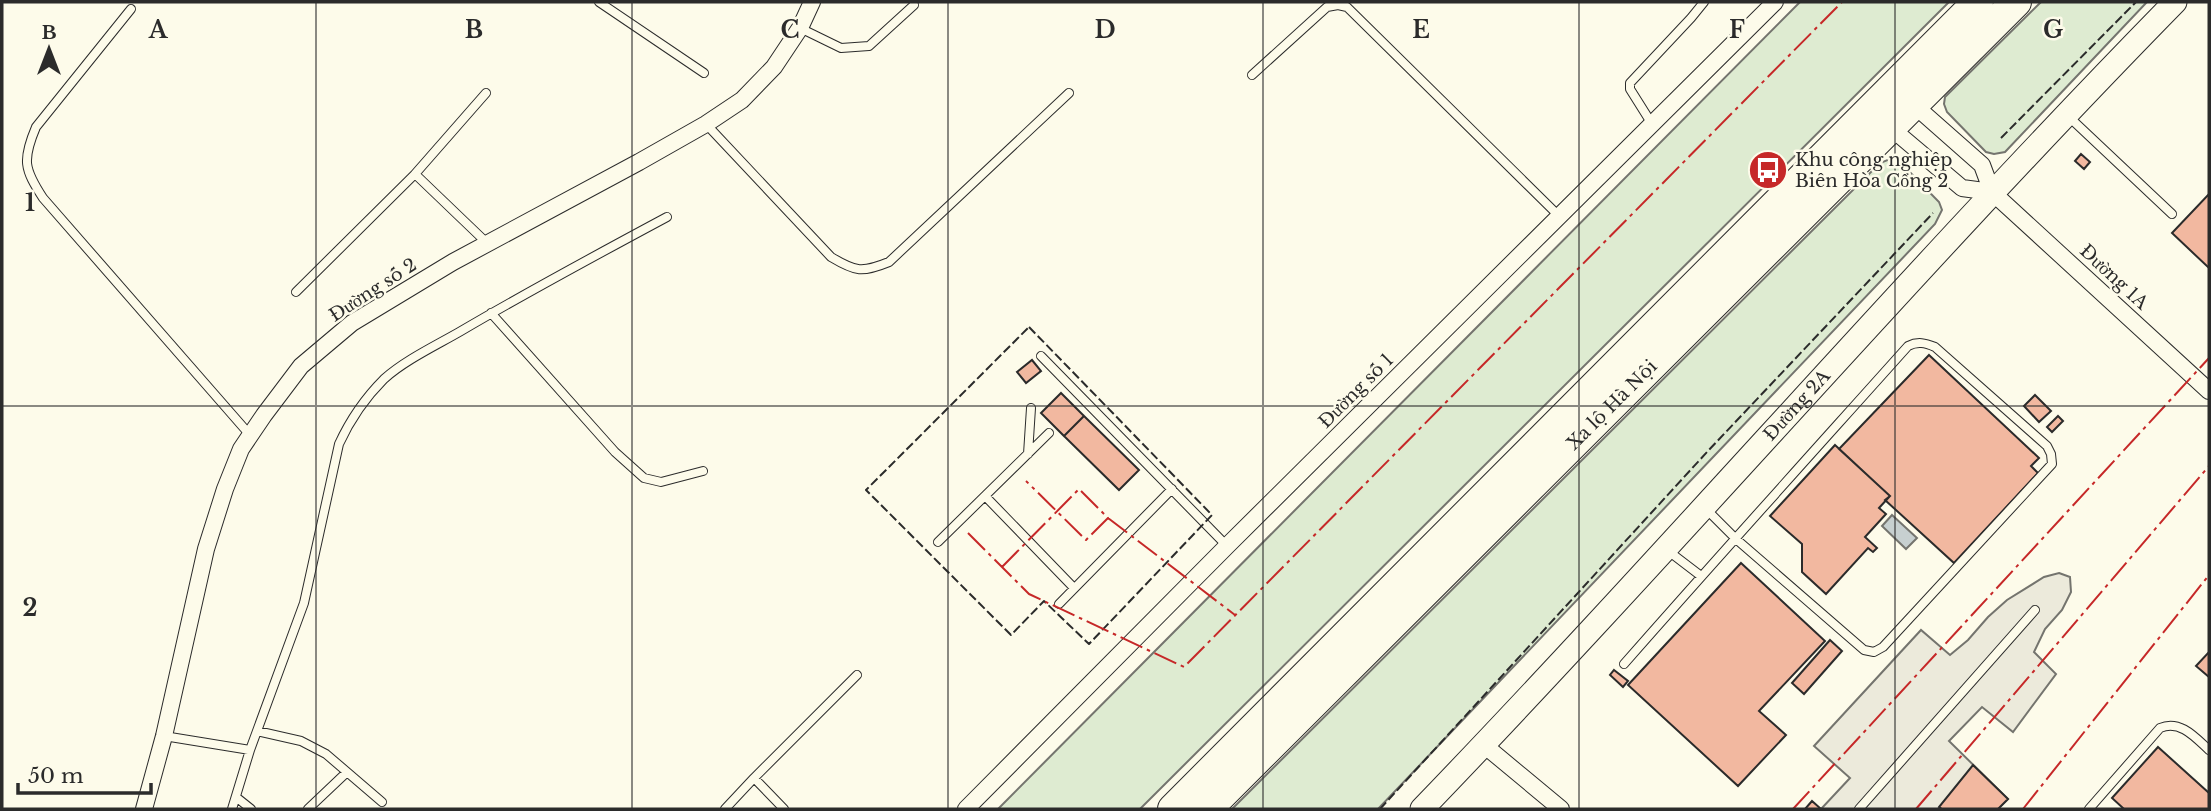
<svg xmlns="http://www.w3.org/2000/svg" width="2211" height="811" viewBox="0 0 2211 811" font-family="'Libre Baskerville',serif">
  <style>
    .green { fill: #deebd1; stroke: #74746e; stroke-width: 2 }
    .parking { fill: #eceadb; stroke: #74746e; stroke-width: 2 }
    .water { fill: #c7d0d0; stroke: #74746e; stroke-width: 2 }
    .building { fill: #f2b8a0; stroke: #2b2b2b; stroke-width: 2 }
    .lines { fill: none; stroke-linecap: round; stroke-linejoin: round }
    .lane-casing { stroke: #2b2b2b; stroke-width: 10 }
    .street-casing { stroke: #2b2b2b; stroke-width: 18 }
    .secondary-casing { stroke: #2b2b2b; stroke-width: 25 }
    .highway-casing { stroke: #2b2b2b; stroke-width: 32 }
    .lane { stroke: #fdfbea; stroke-width: 8 }
    .street { stroke: #fdfbea; stroke-width: 16 }
    .secondary { stroke: #fdfbea; stroke-width: 23 }
    .highway { stroke: #fdfbea; stroke-width: 30 }
    .fence { stroke: #2b2b2b; stroke-width: 2; stroke-dasharray: 9 3.5; stroke-linecap: butt }
    .power { stroke: #c62828; stroke-width: 2; stroke-dasharray: 24 5 3.5 5; stroke-linecap: butt }
    .grid { fill: none; stroke: #2b2b2b; stroke-width: 2; stroke-opacity: 0.55 }
    .labels { text-anchor: middle; dominant-baseline: central; stroke-width: 5; stroke-linejoin: round; paint-order: stroke }
    .poi-label { font-size: 18px; fill: #2b2b2b; stroke: #fdfbea; text-anchor: start }
    .street-label { font-size: 18px; fill: #2b2b2b; stroke: #fdfbea }
    .grid-label { font-size: 23px; text-anchor: middle; font-weight: bold; fill: #2b2b2b; stroke: #fdfbea; stroke-width: 5; stroke-linejoin: round; paint-order: stroke }
  </style>
  <rect width="100%" height="100%" fill="#fdfbea"/>
  <!-- green -->
  <path class="green" d="M1800,2h149l-809,807h-142z
    M2041,2h106l-142,150 -11,2 -8,-2 -39,-40 -3,-8 1,-7z
    M1890,159l12,5 37,38 3,8 -7,14 -557,585h-146l648,-646z"/>
  <!-- parking -->
  <path class="parking" d="M2059,573l11,4 1,15 -9,18 -17,19 -11,23 22,22 -43,58 -31,-25 -33,34 59,58 -10,10h-177l29,-31 -36,-32 107,-116 29,25 18,-15 20,-23 19,-17 37,-23z"/>
  <!-- water -->
  <path class="water" d="M1892,515l25,23 -11,11 -24,-23z"/>
  <!-- building -->
  <path class="building" d="M2081,154l9,8 -6,7 -9,-8z
    M2209,194v74l-37,-35z
    M1929,355l110,103 -8,8 7,7 -84,90 -69,-63 5,-4 -51,-47z
    M1032,360l9,11 -15,12 -9,-11z
    M1061,393l23,23 -20,20 -23,-23z
    M2035,395l16,16 -12,11 -15,-16z
    M1084,416l55,54 -20,20 -55,-54z
    M2058,416l5,5 -11,11 -5,-5z
    M1835,445l55,51 -11,12 7,6 -21,23 12,11 -4,4 -5,-4 -42,46 -24,-22v-28l-32,-28z
    M1741,563l84,78 -66,70 27,24 -48,51 -110,-101z
    M1830,640l12,11 -38,43 -12,-11z
    M2209,652v25l-13,-11z
    M1614,670l14,11 -5,6 -13,-12z
    M2158,747l51,46v16h-85l-12,-11z
    M1973,765l35,34 -10,10h-56l-3,-2z
    M1812,801l9,8h-16z"/>
  <g class="lines">
    <!-- lane casing -->
    <g class="lane-casing">
      <path id="lane" d="M599,2l105,71
        M131,9l-95,118c-14,33 -12,42 7,71l207,237
        M800,28l41,20 28,-2 45,-41
        M1252,75l75,-68 11,-2 9,2 212,209
        M486,93l-71,81 73,70
        M2068,116l104,98
        M706,124l125,133c25,15 31,16 58,5l180,-169
        M1652,124l-22,-35v-6l61,-65 13,-16
        M296,292l119,-118
        M491,313l124,139 29,26 17,4 42,-11
        M1041,356l186,190
        M1028,454l3,-46
        M985,496l89,92
        M938,542l111,-109
        M1667,550l34,26
        M1059,604l113,-115
        M1624,664c94,-107 189,-212 284,-318 10,-5 17,-3 27,1l112,99 4,8 1,10 -169,183 -9,5 -10,-2 -128,-111 -31,-31
        M257,731l44,10 25,13 56,48
        M164,736l86,14 -18,59
        M250,750l54,-147 35,-159c11,-24 26,-46 45,-65 21,-19 53,-34 77,-48 68,-40 137,-77 206,-114
        M236,797l15,12
        M308,809l39,-37
        M725,809l29,-31
        M784,809l-30,-31 103,-103
        M1859,809l176,-199
        M2089,809l71,-81c20,-9 36,10 49,22"/>
    </g>
    <!-- street casing -->
    <g class="street-casing">
      <path id="street" d="M1914,105l68,60 10,27 217,199
        M1891,128l71,60 30,4
        M1484,745l77,64
        M144,809l20,-73 42,-187 19,-60 16,-40 23,-34 37,-49 51,-43 101,-61 186,-100 67,-38 36,-24 32,-33 26,-39 12,-26
        M966,809l261,-263 548,-544"/>
    </g>
    <!-- secondary casing -->
    <g class="secondary-casing">
      <g id="secondary">
        <path id="s1" d="M1422,809c255,-265 495,-544 753,-807"/>
      </g>
    </g>
    <!-- highway casing -->
    <g class="highway-casing">
      <g id="highway">
        <path d="M1173,809l805,-807"/>
        <path id="s2" d="M1207,809l809,-807"/>
      </g>
    </g>
    <!-- lane -->
    <use href="#lane" class="lane"/>
    <!-- street -->
    <use href="#street" class="street"/>
    <!-- secondary -->
    <use href="#secondary" class="secondary"/>
    <!-- highway -->
    <use href="#highway" class="highway"/>
    <!-- fence -->
    <path class="fence" d="M2001,138l135,-136
      M1029,327l183,188 -123,129 -45,-43 -33,34 -145,-145z
      M1380,809l327,-357 226,-239"/>
    <!-- power -->
    <path class="power" d="M1108,518l127,97
      M968,533l61,61 155,73 658,-665
      M1002,567l77,-78 29,29 -22,22 -60,-59
      M1793,809l416,-451
      M1916,809l293,-343
      M2023,809l186,-234"/>
  </g>
  <!-- grid -->
  <path class="grid" d="M316,2v807M632,2v807M948,2v807M1263,2v807M1579,2v807M1895,2v807M2,406h2207"/>
  <!-- icons -->
  <defs>
    <g id="bus-disc" transform="scale(2.0125)"><circle r="9.5" fill="#c62828" stroke="#fdfbea"/><path d="M-5-6H5V4H4V6H2V4H-2V6H-4V4H-5ZM-3.5-4V0h7V-4ZM-3.5 1.2v1.5H-2V1.2ZM2 1.2v1.5H3.5V1.2Z" fill="#fff"/></g>
  </defs>
  <g fill-rule="evenodd">
    <use href="#bus-disc" x="1768" y="170"/>
  </g>
  <g class="labels">
    <!-- poi labels -->
    <g class="poi-label">
      <text x="1795" y="160">Khu công nghiệp<tspan x="1795" dy="21">Biên Hòa Cổng 2</tspan></text>
    </g>
    <!-- street labels -->
    <g class="street-label">
      <text transform="translate(2114 277) rotate(43)">Đường 1A</text>
      <text transform="translate(373 290) rotate(-33)">Đường số 2</text>
      <text transform="translate(1356 391) rotate(-45)">Đường số 1</text>
      <text stroke="none"><textPath href="#s1" startOffset="551">Đường 2A</textPath></text>
      <text stroke="none"><textPath href="#s2" startOffset="572">Xa lộ Hà Nội</textPath></text>
    </g>
  </g>
  <g class="grid-label">
    <text x="158" y="38">A</text>
    <text x="474" y="38">B</text>
    <text x="790" y="38">C</text>
    <text x="1105" y="38">D</text>
    <text x="1421" y="38">E</text>
    <text x="1737" y="38">F</text>
    <text x="2053" y="38">G</text>
    <text x="30" y="211">1</text>
    <text x="30" y="616">2</text>
  </g>
  <!-- border -->
  <rect width="2211" height="811" fill="none" stroke="#2b2b2b" stroke-width="7"/>
  <!-- north arrow -->
  <g transform="translate(49 49)" stroke="#fdfbea" stroke-width="5" paint-order="stroke">
  <path d="M0-5L12 26L0 18L-12 26Z" fill="#2b2b2b"/>
  <text y="-10" font-size="19" font-weight="bold" text-anchor="middle" fill="#2b2b2b">B</text>
  </g>
  <!-- scale -->
  <path d="M18 783v10h133v-10" fill="none" stroke="#2b2b2b" stroke-width="3.5"/>
  <text x="28" y="783" font-size="21" fill="#2b2b2b" stroke="#fdfbea" stroke-width="5" paint-order="stroke">50 m</text>
</svg>
